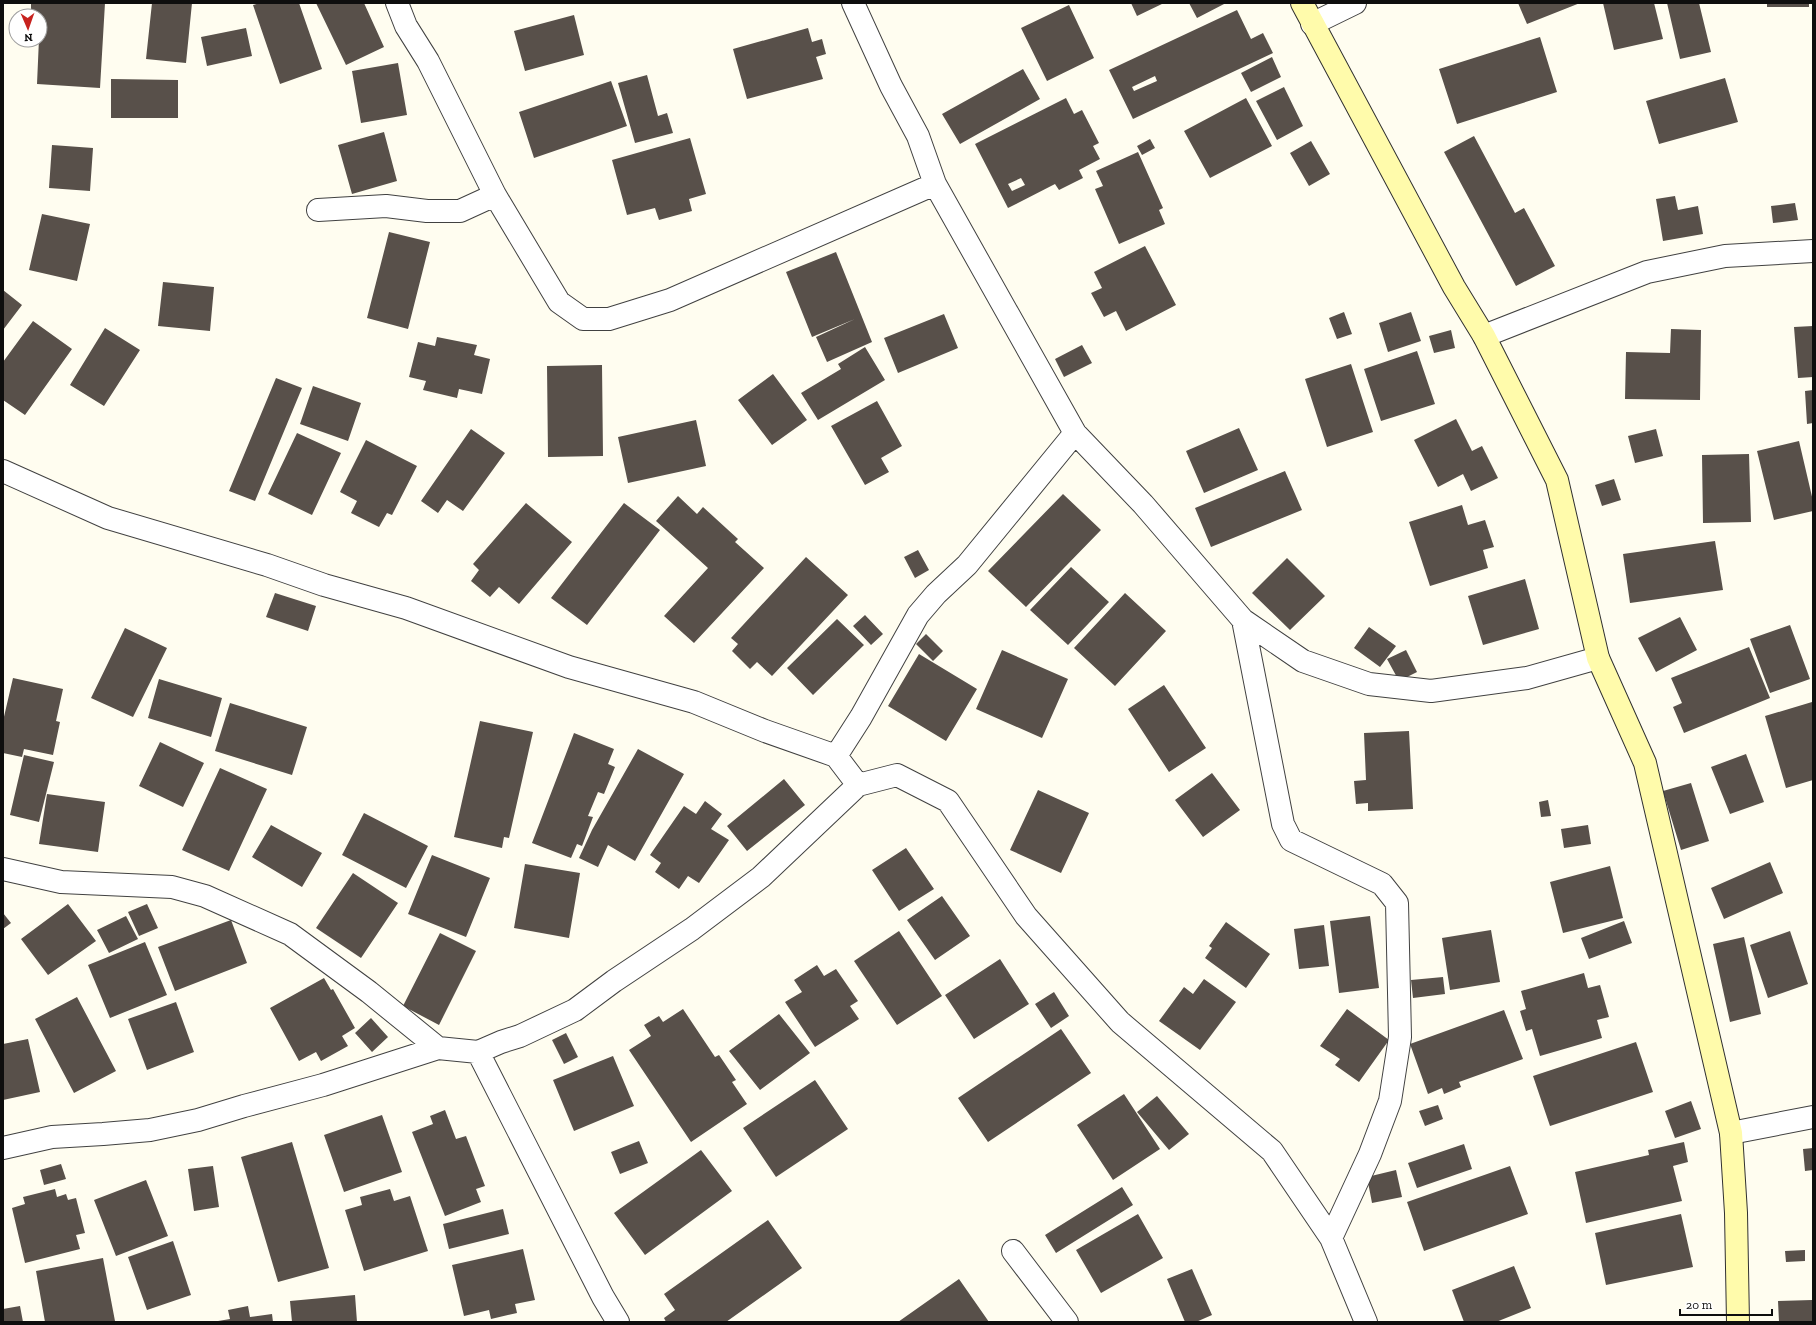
<svg xmlns="http://www.w3.org/2000/svg" width="1816" height="1325" viewBox="0 0 1816 1325" font-family="'Zilla Slab',serif">
  <style>
    .building { fill: #58504a; fill-rule: evenodd }
    .lines { fill: none; stroke-linecap: round; stroke-linejoin: round }
    .street-casing { stroke: #414141; stroke-width: 24 }
    .secondary-casing { stroke: #303030; stroke-width: 24 }
    .street { stroke: #fff; stroke-width: 22 }
    .secondary { stroke: #fffbab; stroke-width: 22 }
  </style>
  <rect width="100%" height="100%" fill="#fffdf0"/>
  <!-- building -->
  <path class="building" d="M31,3h74l-5,85 -63,-4 3,-68h-9z
    M152,3h40l-6,60 -40,-4z
    M260,3h39l23,66 -42,15 -27,-79z
    M316,3h48l20,44 -38,18z
    M1131,3h33l-27,13z
    M1189,3h37l-29,15z
    M1518,3h62l-53,21z
    M1603,3h51l9,36 -49,11z
    M1667,3h32l12,49 -31,7z
    M1767,3h42v4h-42z
    M1069,5l25,53 -47,23 -26,-53z
    M1237,10l14,29 12,-6 10,20 -140,66 -24,-49zM1155,76l2,5 -23,10 -2,-4z
    M574,15l10,40 -59,16 -11,-40z
    M246,28l6,28 -45,10 -6,-29z
    M808,28l4,14 10,-3 4,15 -10,3 7,22 -76,20 -14,-50z
    M1540,37l17,55 -100,32 -18,-55z
    M1272,57l9,20 -30,15 -10,-19z
    M398,63l9,52 -46,8 -9,-52z
    M1023,69l17,30 -80,45 -18,-30z
    M647,75l11,41 9,-3 6,20 -38,10 -17,-60z
    M1725,78l13,44 -79,22 -13,-43z
    M111,79l67,1v38h-67z
    M611,81l16,45 -93,32 -15,-46z
    M1284,87l19,39 -26,14 -21,-39z
    M1066,98l8,16 8,-4 17,33 -6,3 7,13 -21,11 4,8 -24,12 -4,-6 -47,24 -33,-64zM1021,178l4,7 -13,6 -4,-7z
    M1246,98l26,48 -62,32 -26,-47z
    M384,132l13,49 -45,13 -14,-49z
    M1474,136l41,77 9,-5 31,58 -39,20 -72,-134z
    M690,138l16,56 -17,5 3,12 -33,9 -4,-12 -28,7 -15,-55z
    M1150,139l5,9 -13,7 -5,-9z
    M1311,141l19,33 -21,12 -19,-33z
    M52,145l41,3 -3,43 -41,-3z
    M1138,152l25,56 -4,2 6,14 -46,20 -24,-55 8,-3 -7,-15z
    M1675,196l3,14 20,-4 5,28 -40,7 -7,-42z
    M1795,203l3,17 -25,3 -2,-17z
    M42,214l48,10 -13,57 -48,-11z
    M389,232l41,10 -22,87 -41,-11z
    M1145,246l31,59 -50,26 -10,-20 -12,6 -13,-24 11,-5 -8,-16z
    M836,252l36,90 -45,20 -11,-25 39,-18 -43,18 -26,-65z
    M163,282l51,5 -4,44 -52,-5z
    M3,290l19,15 -19,25z
    M1344,312l8,22 -15,5 -8,-21z
    M1411,312l10,29 -33,11 -9,-29z
    M944,314l14,34 -60,25 -14,-35z
    M33,321l39,28 -47,66 -22,-15v-38z
    M1813,326v51l-15,1 -4,-51z
    M105,328l35,22 -36,56 -34,-21z
    M1671,329l30,1 -1,70 -75,-1 1,-47 44,1z
    M1451,330l4,18 -21,5 -5,-17z
    M437,337l40,8 -3,10 16,4 -8,35 -23,-5 -2,9 -34,-8 3,-9 -17,-4 9,-35 17,4z
    M1082,345l10,18 -28,14 -9,-18z
    M865,347l20,33 -67,40 -17,-27 40,-24 -3,-5z
    M1417,351l18,53 -54,17 -17,-52z
    M1351,364l22,68 -46,15 -22,-68z
    M602,365l1,91 -55,1 -1,-91z
    M773,374l34,46 -35,25 -34,-45z
    M276,378l26,10 -47,113 -26,-10z
    M313,386l48,17 -13,38 -48,-17z
    M1813,390v33l-6,1 -2,-33z
    M877,401l25,45 -21,12 8,14 -24,13 -34,-59z
    M1456,419l16,32 10,-5 16,32 -27,13 -8,-17 -25,13 -24,-47z
    M696,420l10,46 -78,17 -10,-46z
    M1239,428l19,42 -54,23 -18,-42z
    M471,429l34,24 -42,58 -16,-11 -9,13 -17,-12z
    M1656,429l7,27 -28,7 -7,-27z
    M297,433l44,20 -29,62 -44,-21z
    M366,440l51,26 -25,49 -5,-2 -8,14 -28,-14 6,-12 -17,-9z
    M1799,441l14,60v10l-39,9 -17,-69z
    M1749,454l2,68 -48,1 -1,-68z
    M1285,471l17,39 -91,37 -16,-39z
    M1614,479l7,21 -19,6 -7,-21z
    M1063,494l38,36 -75,77 -38,-36z
    M678,496l19,18 6,-7 35,32 -3,3 29,26 -70,75 -30,-27 44,-48 -52,-47z
    M526,503l46,39 -53,62 -20,-17 -9,10 -19,-16 8,-11 -6,-6z
    M624,503l36,27 -73,95 -36,-27z
    M1462,505l6,20 17,-5 9,27 -11,3 5,18 -58,18 -21,-64z
    M1715,541l8,49 -93,13 -7,-49z
    M918,550l11,20 -14,8 -11,-21z
    M806,557l42,38 -76,81 -15,-14 -7,7 -18,-18 6,-7 -7,-6z
    M1287,558l38,38 -35,34 -38,-37z
    M1071,567l38,35 -41,43 -38,-35z
    M1525,579l14,50 -56,16 -15,-49z
    M275,593l41,13 -8,25 -42,-14z
    M1125,593l41,38 -51,55 -41,-38z
    M865,615l18,19 -12,11 -18,-19z
    M1680,617l17,33 -41,22 -18,-34z
    M837,619l27,26 -51,50 -26,-27z
    M1790,625l20,54 -40,14 -20,-54z
    M1369,627l27,19 -16,21 -26,-19z
    M125,628l42,20 -34,69 -42,-19z
    M926,634l17,17 -10,10 -17,-17z
    M1749,647l21,51 -86,35 -11,-26 9,-4 -11,-25z
    M1002,650l66,29 -26,59 -66,-29z
    M1406,650l11,22 -18,9 -12,-22z
    M919,654l58,35 -31,52 -58,-35z
    M13,678l50,11 -7,32 4,1 -7,33 -29,-6 -2,8 -19,-4v-32z
    M159,679l63,19 -11,39 -63,-19z
    M1164,685l42,63 -37,24 -41,-63z
    M1812,702l1,78 -27,8 -21,-72z
    M230,703l77,24 -15,48 -77,-24z
    M480,721l53,11 -24,106 -5,-1 -2,11 -48,-11z
    M1409,731l4,78 -45,2v-8l-12,1 -2,-23 12,-1 -2,-47z
    M574,733l40,16 -6,15 7,3 -11,27 -6,-2 -10,24 5,1 -11,29 -5,-2 -6,14 -39,-15z
    M160,742l44,21 -21,44 -44,-21z
    M638,749l46,25 -49,87 -27,-16 -10,22 -19,-9 13,-28z
    M1746,754l18,48 -34,12 -19,-47z
    M24,755l30,7 -15,60 -29,-7z
    M220,768l47,21 -38,82 -47,-21z
    M1212,773l28,37 -37,27 -28,-37z
    M784,779l21,26 -58,46 -20,-25z
    M1691,783l18,58 -28,9 -18,-59z
    M1038,790l51,23 -28,60 -51,-23z
    M47,794l58,8 -7,50 -59,-8z
    M1548,800l3,16 -10,1 -2,-15z
    M705,801l17,13 -11,15 18,11 -30,43 -11,-7 -9,13 -24,-17 6,-9 -11,-8 34,-49 12,8z
    M364,813l64,33 -22,42 -64,-33z
    M271,825l51,28 -20,34 -50,-30z
    M1588,825l3,19 -27,4 -3,-19z
    M906,848l28,41 -35,22 -27,-41z
    M432,855l58,23 -24,59 -58,-23z
    M1770,862l13,31 -59,26 -13,-31z
    M525,864l55,9 -11,65 -55,-10z
    M1610,866l13,52 -60,15 -13,-51z
    M353,873l45,30 -37,55 -45,-30z
    M942,896l28,40 -35,24 -28,-40z
    M68,904l28,37 -48,34 -27,-36z
    M147,904l11,24 -19,8 -11,-24z
    M3,913l8,10 -8,6z
    M126,916l12,23 -29,14 -12,-23z
    M1370,916l9,72 -40,5 -9,-72z
    M231,920l16,43 -72,28 -17,-44z
    M1624,921l8,22 -43,16 -8,-21z
    M1226,922l44,32 -24,34 -41,-30 7,-10 -3,-2z
    M1324,925l5,41 -30,3 -5,-40z
    M1491,930l9,52 -50,8 -8,-52z
    M899,931l43,65 -45,29 -43,-64z
    M1790,931l18,53 -40,14 -18,-53z
    M440,933l36,18 -37,74 -36,-19z
    M1744,937l17,77 -31,8 -17,-78z
    M145,942l22,53 -57,23 -22,-53z
    M1000,959l29,45 -55,35 -29,-44z
    M817,965l7,11 12,-7 22,32 -8,5 9,13 -44,28 -30,-45 17,-10 -8,-12z
    M1584,973l4,15 12,-3 9,32 -12,3 5,18 -62,18 -8,-27 -6,2 -6,-20 6,-2 -5,-18z
    M1443,977l2,17 -32,4 -2,-18z
    M324,978l7,12 2,-1 22,39 -13,8 6,10 -27,15 -5,-9 -17,9 -29,-53z
    M1204,979l32,23 -36,48 -41,-29 25,-34 9,7z
    M1054,992l15,24 -18,12 -16,-24z
    M77,997l39,74 -42,22 -39,-74z
    M176,1002l18,50 -47,18 -19,-51z
    M683,1009l32,48 4,-2 17,25 -4,2 15,22 -56,38 -62,-92 22,-14 -7,-11 15,-9 4,6z
    M1347,1009l42,31 -30,42 -24,-17 5,-6 -20,-13z
    M1504,1010l19,49 -64,23 2,5 -17,7 -2,-6 -14,6 -18,-50z
    M779,1014l31,39 -50,37 -31,-39z
    M371,1018l17,19 -16,15 -17,-19z
    M1061,1029l30,44 -103,69 -30,-44z
    M566,1033l12,24 -14,7 -12,-24z
    M28,1039l12,53 -37,8v-56z
    M1636,1042l17,50 -103,34 -17,-50z
    M613,1056l21,50 -60,25 -21,-51z
    M815,1080l33,49 -72,48 -33,-49z
    M1124,1094l36,55 -47,31 -36,-55z
    M1157,1096l32,38 -20,16 -32,-38z
    M1691,1101l10,28 -26,9 -10,-27z
    M1438,1105l5,14 -18,7 -6,-15z
    M445,1110l11,29 10,-3 19,50 -9,3 5,13 -36,14 -33,-84 21,-8 -3,-8z
    M382,1115l20,57 -58,20 -20,-57z
    M639,1141l9,22 -28,11 -9,-22z
    M292,1142l37,126 -51,14 -37,-125z
    M1684,1142l4,20 -15,4 9,35 -96,22 -11,-51 74,-17 -1,-5z
    M1464,1144l8,25 -55,19 -9,-25z
    M1813,1148v22l-8,1 -2,-22z
    M701,1150l31,41 -87,64 -31,-42z
    M61,1164l5,15 -22,6 -4,-15z
    M213,1166l6,41 -25,4 -6,-42z
    M1510,1166l18,48 -104,37 -17,-49z
    M1396,1170l6,27 -30,6 -5,-26z
    M146,1180l22,56 -52,20 -22,-56z
    M1122,1187l11,18 -77,48 -11,-18z
    M55,1189l2,8 9,-3 2,6 8,-2 9,35 -9,2 4,14 -55,14 -13,-55 13,-4 -2,-7z
    M390,1189l4,12 16,-5 18,55 -64,20 -19,-61 17,-5 -2,-8z
    M503,1209l6,25 -60,15 -6,-25z
    M1138,1214l25,44 -62,35 -25,-43z
    M1681,1214l12,53 -87,18 -11,-52z
    M768,1220l34,48 -76,54h-60l-2,-4 11,-8 -11,-16z
    M173,1241l18,54 -44,15 -19,-53z
    M523,1249l12,51 -20,4 2,9 -26,6 -2,-9 -25,6 -12,-51z
    M1805,1250v11l-19,1 -1,-11z
    M103,1258l12,63 -70,1 -9,-51z
    M1514,1266l17,42 -35,14h-32l-12,-32z
    M1192,1269l20,46 -16,7h-11l-18,-43z
    M959,1279l30,43h-91z
    M355,1295l2,27h-65l-2,-21z
    M1812,1300l1,21 -34,1 -1,-21z
    M20,1306l3,16h-20v-13z
    M248,1306l2,11 22,-3 1,8h-55v-1l12,-2 -2,-9z"/>
  <g class="lines">
    <!-- street casing -->
    <g class="street-casing">
      <path id="street" d="M397,3l9,23 22,35 67,134 64,107 24,17h26l61,-19 265,-116
        M853,3l38,83 27,50 17,48 140,249 68,71 100,116 60,41 66,23 62,7 96,-13 71,-20
        M1312,24l43,-21
        M318,210l68,-4 41,5h33l35,-16
        M1484,336l163,-64 78,-16 88,-5
        M3,471l105,47 159,47 57,20 82,23 163,59 125,35 71,29 71,25
        M1243,620l40,204 8,16 91,44 15,19 3,134 -10,64 -20,53 -39,84
        M858,785l-22,-29 25,-39 57,-102 18,-21 31,-29 108,-132
        M3,869l58,13 111,5 33,9 85,38 79,58 69,56
        M478,1052l125,245 15,25
        M1731,1133l82,-16
        M3,1148l49,-11 51,-3 47,-4 48,-10 46,-14 79,-21 115,-37 40,4 23,-10 19,-6 55,-26 39,-29 78,-52 69,-52 97,-92 39,-10 51,26 78,115 94,106 152,129 59,87 35,84
        M1013,1251l54,71"/>
    </g>
    <!-- secondary casing -->
    <g class="secondary-casing">
      <path id="secondary" d="M1302,3l152,284 30,49 73,144 41,178 47,105 86,370 5,80 2,109"/>
    </g>
    <!-- street -->
    <use href="#street" class="street"/>
    <!-- secondary -->
    <use href="#secondary" class="secondary"/>
  </g>
  <!-- border -->
  <rect width="1816" height="1325" fill="none" stroke="#0e0e0e" stroke-width="8"/>
  <!-- north arrow -->
  <g transform="translate(28 28) rotate(178)"><circle r="19" fill="#ffffff" stroke="#9f9f9f"/>
  <path d="M0-3L7 15L0 10L-7 15Z" fill="#c7221e"/>
  <text y="-6" font-size="11" font-weight="bold" text-anchor="middle" fill="#0e0e0e">N</text>
  </g>
  <!-- scale -->
  <path d="M1680 1309v6h92v-6" fill="none" stroke="#0e0e0e" stroke-width="2"/>
  <text x="1686" y="1309" font-size="12" fill="#0e0e0e" stroke="#ffffff" stroke-width="3" paint-order="stroke">20 m</text>
</svg>
